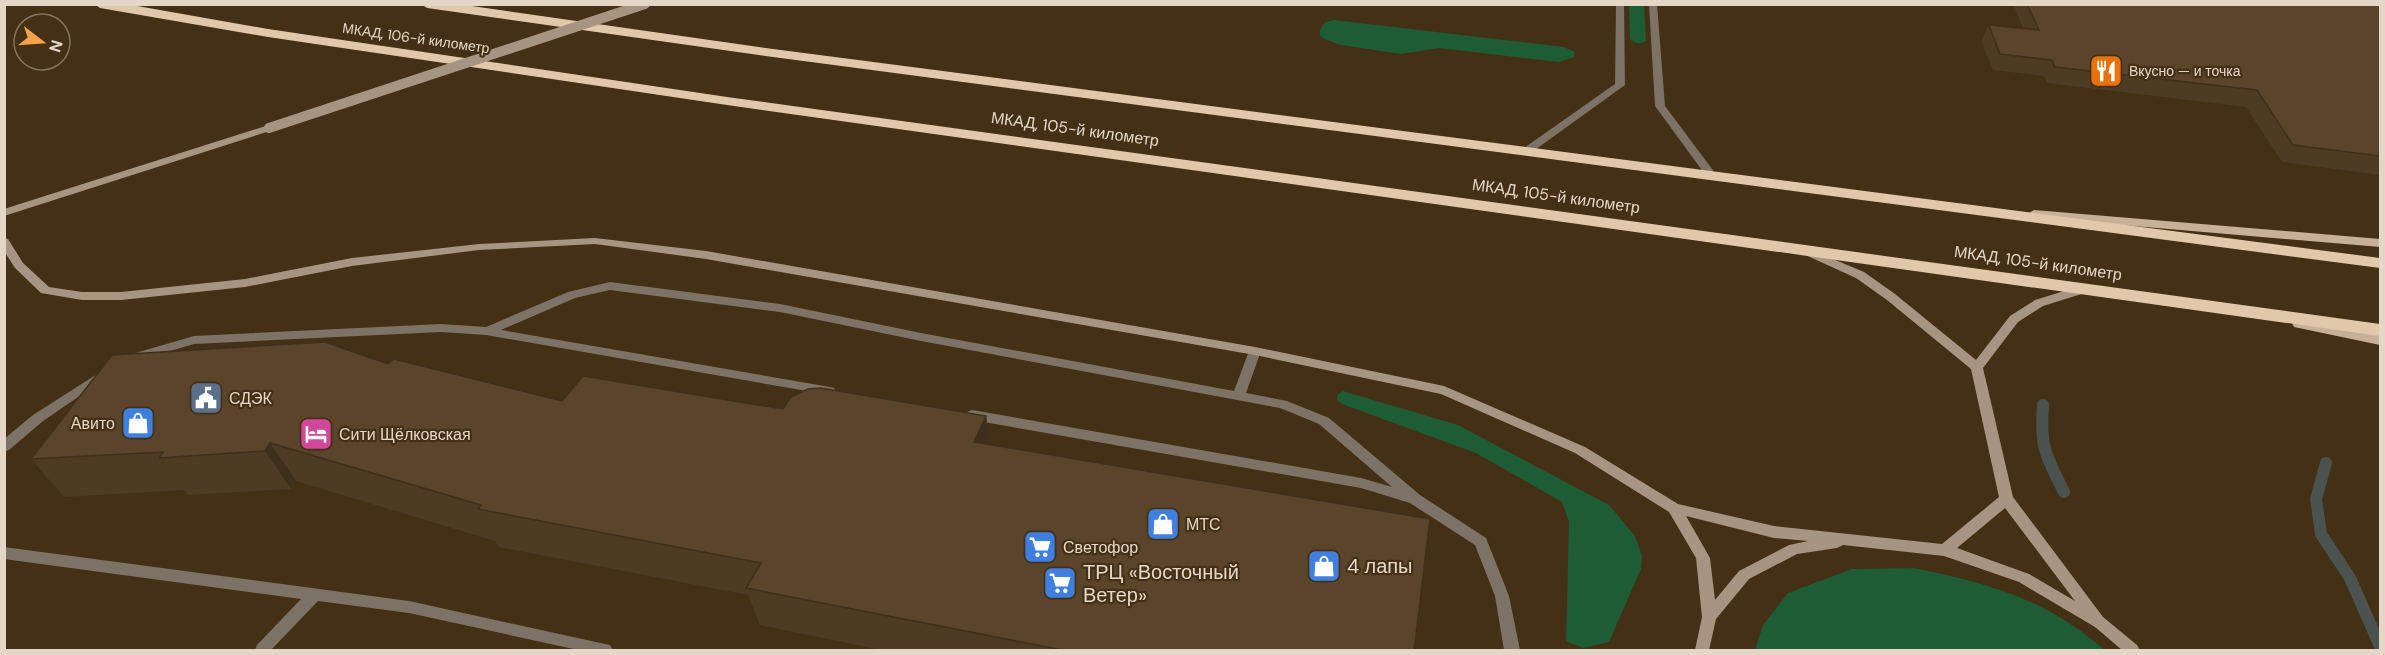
<svg xmlns="http://www.w3.org/2000/svg" width="2385" height="655" viewBox="0 0 2385 655" font-family="'DM Sans',sans-serif">
  <style>
    .green { fill: #1d5c34 }
    .lines { fill: none; stroke-linecap: round; stroke-linejoin: round }
    .stream { stroke: #4b5350; stroke-width: 12 }
    .lane { fill: #7d7266; fill-rule: evenodd }
    .secondary { fill: #a69582; fill-rule: evenodd }
    .primary { fill: #c6b097; fill-rule: evenodd }
    .highway { fill: #e2c8aa; fill-rule: evenodd }
    .secondary-bridge { stroke: #a69582; stroke-width: 10 }
    .wall { fill: #4d3b24 }
    .shaded-wall { fill: #3f301d }
    .building { fill: #5a452a; stroke: #3f301d; stroke-width: 1.5 }
    .labels { text-anchor: middle; dominant-baseline: central; stroke-width: 4.5; stroke-linejoin: round; paint-order: stroke }
    .far-street-label { font-size: 14px; fill: #e4d7c8; stroke: #443015 }
    .far-poi-label { font-size: 14px; fill: #e4d7c8; stroke: #443015; text-anchor: start }
    .street-label { font-size: 16px; fill: #e4d7c8; stroke: #443015 }
    .poi-label { font-size: 16px; fill: #e4d7c8; stroke: #443015; text-anchor: start }
    .near-poi-label { font-size: 20px; fill: #e4d7c8; stroke: #443015; text-anchor: start }
  </style>
  <rect width="100%" height="100%" fill="#443015"/>
  <!-- green -->
  <path class="green" d="M1629,5h15l2,36c-6,4 -10,3 -16,-2z
    M1334,20l230,27 11,5 -1,5 -15,5 -120,-14 -38,6 -60,-9 -17,-6 -4,-4v-5l5,-8z
    M1343,391l115,34 151,80 26,31 7,20 -1,13 -32,73 -26,6 -17,-7 3,-119 -7,-20 -86,-49 -134,-49 -5,-4 1,-6z
    M1914,568c54,11 108,24 155,55 13,8 24,18 36,27h-350l8,-25 25,-32 64,-24z"/>
  <g class="lines">
    <!-- stream -->
    <path class="stream" d="M2043,405c-3,43 2,49 21,87
      M2326,463l-10,36 5,35 29,44 30,68"/>
    <!-- lane -->
    <path class="lane" d="M1616,4h8l1,81 -93,67h-8v-4l91,-64z
      M1649,4h8l8,102 50,67 1,2 -1,2h-8l-52,-71z
      M610,282l170,22 141,29 313,58 15,-40 2,-3h8l2,3 -15,42 41,8 42,17 91,77 66,43 23,58 11,54h-16l-9,-54 -20,-51 -65,-42 -49,-15 -389,-68 -5,-2 -1,-3 1,-3 5,-2 389,68 31,9 -73,-63 -39,-16 -359,-67 -141,-29 -170,-22 -35,8 -74,32 329,57 4,1 2,3 -2,3 -4,1 -344,-60 -45,-3 -247,12 -58,17 -6,-4 2,-3 62,-18 247,-12 45,3 82,-35z
      M102,371l4,1 2,3 -2,3 -63,43 -34,29 -5,2v-13l29,-24z
      M4,547l405,54 196,43 5,1 3,5h-35l-169,-37 -91,-12 -47,49h-16l2,-5 44,-46 -297,-40z"/>
    <!-- secondary -->
    <path class="secondary" d="M269,125l5,3 -1,2 -269,86v-7z
      M4,238l4,1 15,24 26,24 33,5h39l124,-13 107,-21 127,-14 116,-6 111,13 549,96 189,39 141,61 93,57 96,22 168,18 57,-47 -28,-128 -84,-69 -31,-22 -55,-25 -2,-2 2,-2h8l55,23 31,22 81,66 34,-44 25,-16 49,-15 6,4 -2,3 -45,14 -25,16 -35,46 30,129 90,120 34,28 3,5h-18l-27,-23 -76,-45 -75,-26 -101,-11 -6,3 -40,6 -48,25 -33,40 -7,31h-14l7,-33 -6,-59 -27,-46 -94,-59 -134,-59 -186,-39 -549,-96 -111,-15 -116,6 -127,16 -107,21 -124,13h-39l-41,-7 -26,-25 -11,-17zM2005,508l70,93 -46,-27 -72,-26zM1686,516l88,22 34,3 -19,4 -50,26 -24,29 -5,-42z"/>
    <!-- primary -->
    <path class="primary" d="M2034,210l346,29v8l-351,-30 -2,-3z
      M2299,318l81,17v10l-86,-18 -2,-4 2,-4z"/>
    <!-- highway -->
    <path class="highway" d="M94,4h32l142,25 459,68 1653,227v12l-1653,-231 -459,-68 -168,-29z
      M421,4h37l315,45 1607,209v10l-1607,-211 -346,-49z"/>
    <!-- secondary-bridge -->
    <path class="secondary-bridge" d="M269,128l376,-124"/>
  </g>
  <!-- wall -->
  <path class="wall" d="M2013,4h367v171l-98,-13 -36,-55 -199,-24 -3,-7 -51,-6 -12,-29 8,-16 34,3z
    M388,364l174,37 424,15 4,28 424,207h-528l-126,-26 -12,-30 -249,-48 -4,-6 -199,-60 -5,8 -103,6 -4,-5 -120,7 -33,-38z"/>
  <!-- shaded-wall -->
  <path class="shaded-wall" d="M986,416l6,38 -18,-12z
    M270,443l26,38 -5,8 -26,-38z"/>
  <!-- building -->
  <path class="building" d="M2027,4h353v152l-87,-11 -36,-55 -202,-23 -3,-7 -52,-6 -11,-29 50,5z
    M325,342l63,22 6,-5 168,42 21,-25 200,33 8,-12 17,-8 13,-1 165,28 -12,26 456,77 -16,132h-347l-321,-63 15,-25 -283,-54 3,-4 -211,-62 -5,8 -106,7 4,-6 -132,7 81,-104z"/>
  <!-- icons -->
  <defs>
    <g id="restaurant-square" transform="scale(1.725)"><rect x="-9" y="-9" width="18" height="18" rx="4" fill="#e8710a" stroke="#443015"/><path d="M-5-6h1v4h1v-4h1v4h1v-4h1v5L-1.5 .5V6h-2V.5L-5-1ZM5-6V6H3V1.5H1.5Q1.5-4 5-6Z" fill="#fff"/></g>
    <g id="civic-square" transform="scale(1.725)"><rect x="-9" y="-9" width="18" height="18" rx="4" fill="#5c6f8a" stroke="#443015"/><path d="M-.6-6.5H3V-4.5H.6V-3L4-1V1h2V6H-6V1h2V-1L-.6-3ZM-1.2 2.5V6h2.4V2.5Z" fill="#fff"/></g>
    <g id="shop-square" transform="scale(1.725)"><rect x="-9" y="-9" width="18" height="18" rx="4" fill="#3f7fe0" stroke="#443015"/><path d="M-5-2.5h2.3a2.7 3.5 0 0 1 5.4 0H5L5.5 6h-11ZM-1.5-2.5h3a1.5 2.3 0 0 0-3 0Z" fill="#fff"/></g>
    <g id="hotel-square" transform="scale(1.725)"><rect x="-9" y="-9" width="18" height="18" rx="4" fill="#d1479c" stroke="#443015"/><path d="M-6-4.5h1.5V1H6V5H4.5V3h-9V5H-6ZM-4 0a1.8 1.8 0 1 1 3.6 0ZM.5 0V-2.5h3Q6-2.5 6 0Z" fill="#fff"/></g>
    <g id="supermarket-square" transform="scale(1.725)"><rect x="-9" y="-9" width="18" height="18" rx="4" fill="#3f7fe0" stroke="#443015"/><path d="M-6-5.5h2.5l.6 2H6L4.5 2H-2.5L-4.4-4H-6ZM-1.5 3.2a1.3 1.3 0 1 0 .1 0ZM3 3.2a1.3 1.3 0 1 0 .1 0Z" fill="#fff"/></g>
  </defs>
  <g fill-rule="evenodd">
    <use href="#restaurant-square" x="2106" y="71"/>
    <use href="#civic-square" x="206" y="398"/>
    <use href="#shop-square" x="138" y="423"/>
    <use href="#hotel-square" x="316" y="434"/>
    <use href="#shop-square" x="1163" y="524"/>
    <use href="#supermarket-square" x="1040" y="547"/>
    <use href="#shop-square" x="1324" y="566"/>
    <use href="#supermarket-square" x="1060" y="583"/>
  </g>
  <g class="labels">
    <!-- far-street labels -->
    <g class="far-street-label">
      <text transform="translate(416 38) rotate(8)">МКАД, 106-й километр</text>
    </g>
    <!-- far-poi labels -->
    <g class="far-poi-label">
      <text x="2129" y="71">Вкусно — и точка</text>
    </g>
    <!-- street labels -->
    <g class="street-label">
      <text transform="translate(1075 129) rotate(8)">МКАД, 105-й километр</text>
      <text transform="translate(1556 196) rotate(8)">МКАД, 105-й километр</text>
      <text transform="translate(2038 263) rotate(8)">МКАД, 105-й километр</text>
    </g>
    <!-- poi labels -->
    <g class="poi-label">
      <text x="229" y="398">СДЭК</text>
      <text x="115" y="423" text-anchor="end">Авито</text>
      <text x="339" y="434">Сити Щёлковская</text>
      <text x="1186" y="524">МТС</text>
      <text x="1063" y="547">Светофор</text>
    </g>
    <!-- near-poi labels -->
    <g class="near-poi-label">
      <text x="1347" y="566">4 лапы</text>
      <text x="1083" y="572">ТРЦ «Восточный<tspan x="1083" dy="23">Ветер»</tspan></text>
    </g>
  </g>
  <!-- border -->
  <rect width="2385" height="655" fill="none" stroke="#e4d7c8" stroke-width="12"/>
  <!-- north arrow -->
  <g transform="translate(42 42) rotate(107)"><circle r="28" fill="#443015" stroke="#84735d" stroke-width="1.5"/>
  <path d="M0-4.5L10 22L0 15L-10 22Z" fill="#f6a248"/>
  <text y="-9" font-size="16" font-weight="bold" text-anchor="middle" fill="#e4d7c8">N</text>
  </g>
</svg>
